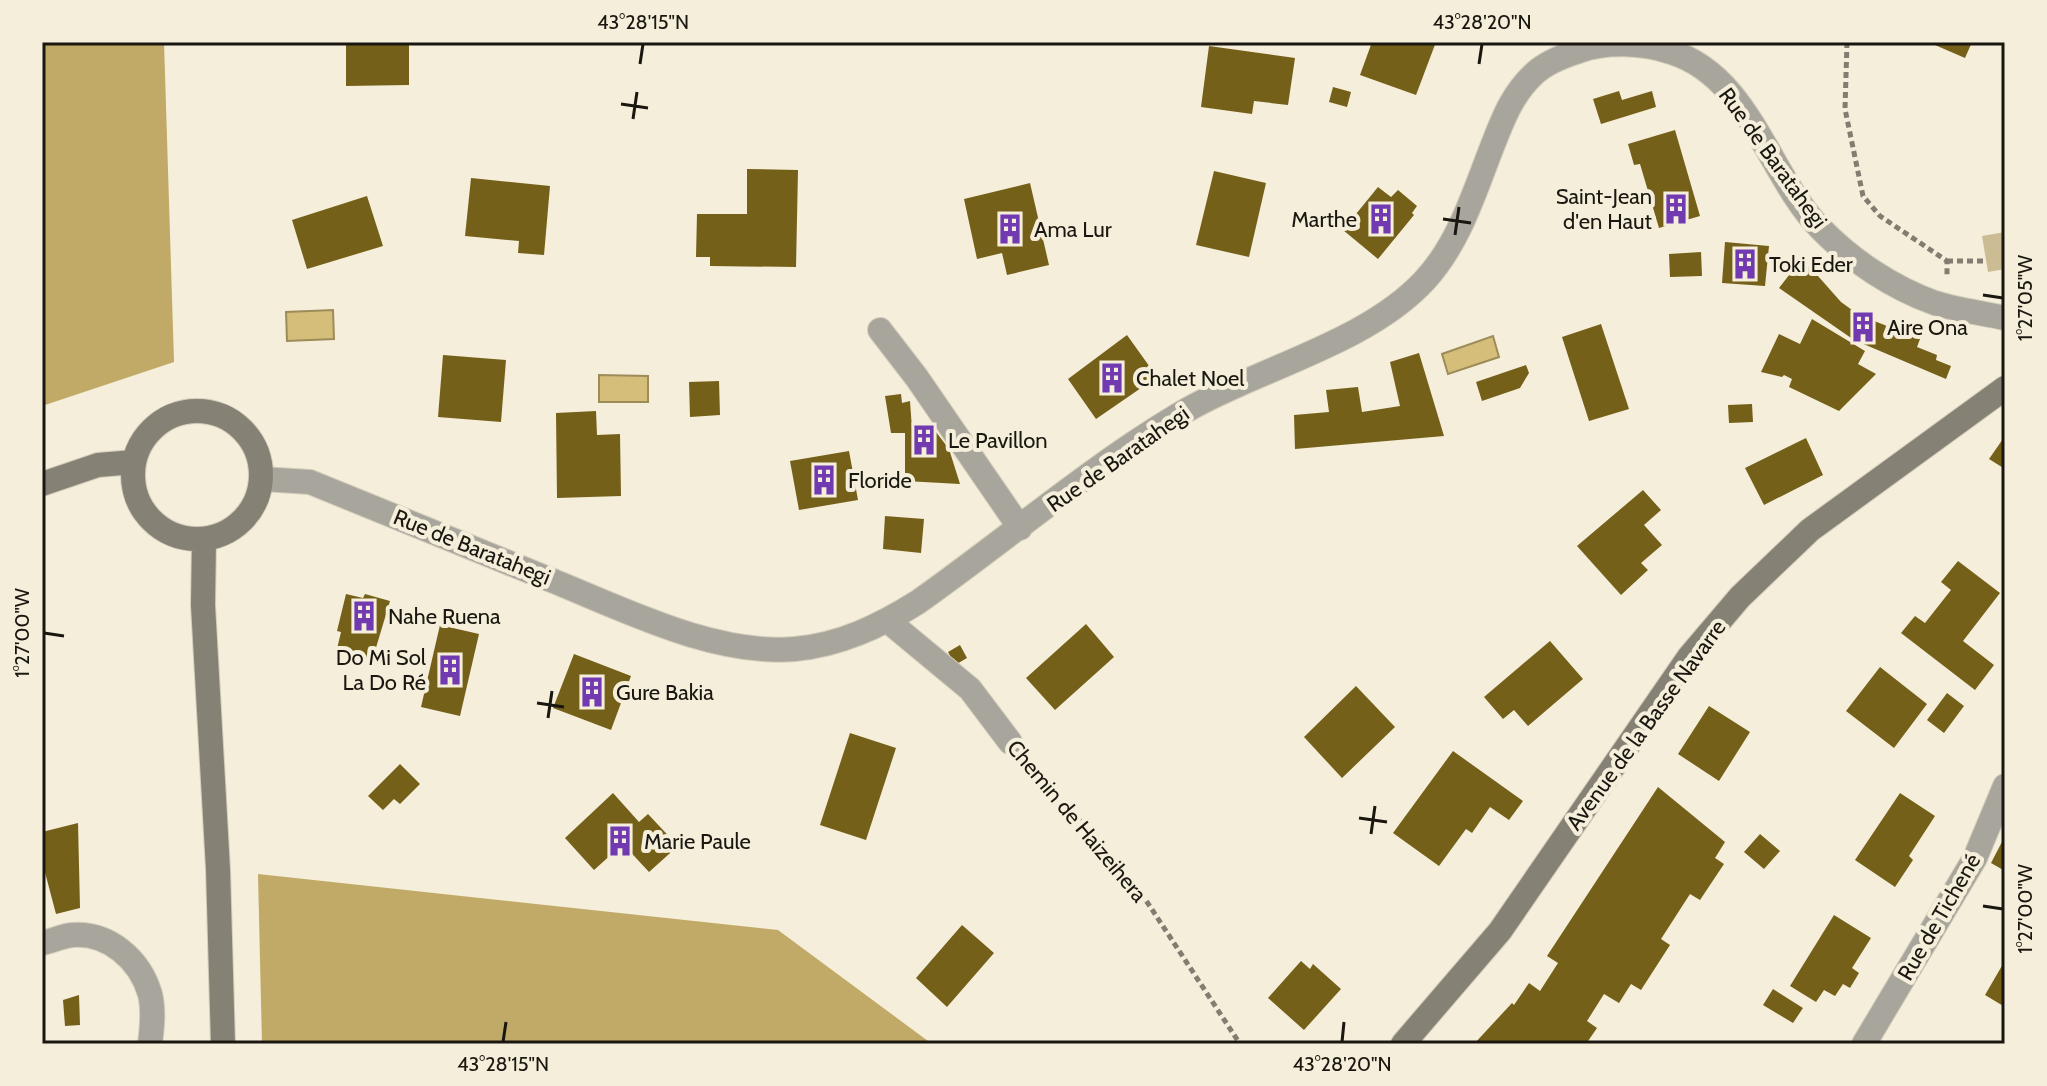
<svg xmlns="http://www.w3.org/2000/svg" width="2047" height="1086" viewBox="0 0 2047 1086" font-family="Cabin,sans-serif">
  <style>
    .green { fill: #cbbc93 }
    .forest { fill: #c1aa67 }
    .water { fill: #d5be7a; stroke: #9d8c5a; stroke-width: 2 }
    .building { fill: #756019 }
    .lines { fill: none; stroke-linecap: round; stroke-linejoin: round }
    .street-casing { stroke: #d2ccba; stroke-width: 26 }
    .secondary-casing { stroke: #d2ccba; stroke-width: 26 }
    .path { stroke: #827d70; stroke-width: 5; stroke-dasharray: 6 4; stroke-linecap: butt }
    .street { stroke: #a7a59c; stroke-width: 24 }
    .secondary { stroke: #858175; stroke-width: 24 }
    .ticks { fill: none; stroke: #191710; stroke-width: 3 }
    .labels { text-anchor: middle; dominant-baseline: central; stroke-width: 8; stroke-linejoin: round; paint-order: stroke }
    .street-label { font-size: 22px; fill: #191710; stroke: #f5eeda }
    .poi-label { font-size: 22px; fill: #191710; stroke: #f5eeda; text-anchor: start }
    .neatline { fill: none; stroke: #191710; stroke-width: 3 }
    .ticks-label { font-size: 20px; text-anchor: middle; fill: #191710 }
  </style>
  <rect width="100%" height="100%" fill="#f5eeda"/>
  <!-- green -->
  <path class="green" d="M2005,232v37l-17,3 -6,-36z"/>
  <!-- forest -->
  <path class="forest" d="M42,42h122l10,320 -132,44z
    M258,874l520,56 154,114h-670z"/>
  <!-- water -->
  <path class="water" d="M333,310l1,29 -47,2 -1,-29z
    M1493,336l6,21 -51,17 -6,-20z
    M599,375l49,1v26h-49z"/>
  <!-- building -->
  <path class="building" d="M346,42h63v43l-63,1z
    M1372,42h64l-20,53 -56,-20z
    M1928,42h44l-7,16z
    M1209,46l86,12 -7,47 -34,-4 -2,13 -51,-7z
    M1333,87l18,5 -4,15 -18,-5z
    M1619,91l3,9 30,-9 4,16 -55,17 -8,-25z
    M1675,130l25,86 -41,12 -19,-64 -6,1 -6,-21z
    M747,169l51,1 -2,97 -86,-1v-9h-14l1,-43h50z
    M1214,171l52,12 -17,74 -53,-12z
    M471,178l79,8 -6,69 -26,-2 1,-12 -54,-5z
    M1030,183l19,82 -42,10 -5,-22 -25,6 -13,-60z
    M1378,187l13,10 7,-7 19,16 -5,7 2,2 -36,44 -35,-29z
    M367,196l16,50 -76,23 -15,-49z
    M1725,242l44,4 -4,40 -43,-3z
    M1701,252l1,24 -32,1 -1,-23z
    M1810,267l31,35 18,13 61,24 -3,8 20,8 -1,5 15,6 -5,13 -92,-39 -75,-52 14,-18z
    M1812,319l53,32 -7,13 18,10 -37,37 -50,-24 3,-8 -8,-4 -2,2 -21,-5 18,-38 21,10z
    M1601,324l28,85 -40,12 -27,-84z
    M1127,335l30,42 -61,42 -28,-40z
    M1419,353l25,83 -149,13 -1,-34 35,-3 -3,-22 32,-3 4,25 38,-6 -10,-44z
    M443,355l63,5 -5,62 -63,-5z
    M1526,365l3,8 -9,15 -38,13 -6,-19z
    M719,381l1,34 -30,2 -1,-35z
    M901,394l1,9 8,-2 2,28 21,-1 16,21 11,35 -55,-3v-48h-14l-6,-37z
    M1752,404l1,18 -24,1 -1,-18z
    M596,411l1,24 23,-1 1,62 -64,2 -1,-85z
    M2005,436v33l-16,-10z
    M1806,438l17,37 -59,30 -19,-37z
    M849,451l9,49 -59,10 -9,-49z
    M1643,490l18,20 -17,15 18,20 -21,18 7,7 -27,25 -44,-49z
    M885,516l39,3 -3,34 -38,-4z
    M1958,561l42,32 -37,48 31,24 -19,25 -74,-57 14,-17 10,7 26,-33 -10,-8z
    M346,594l17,4 2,-4 25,7 -18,60 -36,-8 5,-21 -4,-1z
    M1086,624l28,33 -59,53 -29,-32z
    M440,625l39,9 -19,82 -39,-9z
    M1550,641l33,38 -55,47 -14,-16 -11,9 -19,-22z
    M960,645l7,13 -12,7 -7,-13z
    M574,654l57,22 -20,54 -58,-22z
    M1880,667l47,37 -33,44 -48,-37z
    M1356,686l39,41 -53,51 -38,-41z
    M1947,693l17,13 -20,27 -17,-13z
    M1709,706l41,26 -31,49 -41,-27z
    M850,733l46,15 -30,92 -46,-15z
    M1453,751l70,50 -14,19 -19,-13 -18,26 -6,-4 -27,37 -46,-33z
    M400,764l20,20 -20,20 -6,-5 -11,11 -15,-14z
    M1658,787l67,55 -10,16 9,6 -24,36 -10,-6 -29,45 9,6 -29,45 -10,-6 -12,19 -15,-9 -17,27 10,7 -11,16h-112l38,-41 2,2 15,-22 11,8 18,-28 -11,-7z
    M613,793l26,29 9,-8 30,32 -29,26 -26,-28 -29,26 -29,-32z
    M1900,793l35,23 -26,40 4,4 -18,27 -40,-27z
    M78,823l2,85 -24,6 -14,-53v-29z
    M1760,834l20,17 -16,18 -20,-17z
    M2005,836v35l-14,-8z
    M1834,915l37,23 -19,30 7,5 -9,15 -7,-4 -8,12 -11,-6 -8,12 -26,-16z
    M962,925l32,28 -47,54 -31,-29z
    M1301,961l9,8 3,-5 28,25 -37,41 -36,-32z
    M2003,964l2,1v42l-20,-12z
    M1773,989l30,19 -10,15 -30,-18z
    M79,995l1,30 -15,1 -2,-26z"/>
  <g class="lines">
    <!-- street casing -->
    <g class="street-casing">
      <path id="street" d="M880,330l37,48 103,150
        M262,479l48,3c79,32 158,64 236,96 75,30 167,78 249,71 45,-4 85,-23 123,-47 88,-62 176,-138 269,-192 73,-42 180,-67 238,-130 34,-37 49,-87 67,-133 11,-28 20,-53 43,-74 12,-11 28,-17 44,-22 28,-10 64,-8 92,1 79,24 98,125 150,177 31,32 72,59 114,74 22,7 47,10 70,15
        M888,621l82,68 40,53
        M42,943c10,-2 20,-7 30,-8 37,-3 68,25 78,59 4,16 2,34 0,50
        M1864,1044l111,-186 30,-72"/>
    </g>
    <!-- secondary casing -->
    <g class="secondary-casing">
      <path id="secondary" d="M133 475a64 64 0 1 1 128 0a64 64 0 1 1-128 0Z
        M42,484l56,-19 36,-3
        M204,540l-1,65 15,264 5,175
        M1403,1044l97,-113 189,-274 51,-60 70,-67 195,-142"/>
    </g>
    <!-- path -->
    <path class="path" d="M1847,42l-2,67 18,87 17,20 67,45v16
      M1947,261h39
      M1030,764l106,121 104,159"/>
    <!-- street -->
    <use href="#street" class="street"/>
    <!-- secondary -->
    <use href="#secondary" class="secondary"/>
  </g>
  <!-- ticks -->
  <path class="ticks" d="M640,64l3,-20M1479,64l3,-20M621,104l27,4M633,119l4,-27M1443,219l28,4M1455,235l4,-28M1983,295l20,3M44,633l20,3M537,703l27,4M548,718l4,-27M1359,818l28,4M1371,834l4,-28M1983,906l20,3M503,1042l3,-20M1342,1042l2,-20"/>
  <!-- icons -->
  <defs>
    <g id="building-bare" transform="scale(2.4)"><path d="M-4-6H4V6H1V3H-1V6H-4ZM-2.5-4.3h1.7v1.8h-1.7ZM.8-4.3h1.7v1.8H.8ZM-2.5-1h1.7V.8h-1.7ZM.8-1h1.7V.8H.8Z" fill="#723ab1" stroke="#f5eeda" stroke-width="2.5" paint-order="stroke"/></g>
  </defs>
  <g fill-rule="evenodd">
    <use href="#building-bare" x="1676" y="209"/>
    <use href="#building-bare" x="1381" y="219"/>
    <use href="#building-bare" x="1010" y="229"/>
    <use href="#building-bare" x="1745" y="264"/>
    <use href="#building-bare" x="1863" y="327"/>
    <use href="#building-bare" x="1112" y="378"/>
    <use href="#building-bare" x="924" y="440"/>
    <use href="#building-bare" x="824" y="480"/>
    <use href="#building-bare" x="364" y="616"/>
    <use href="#building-bare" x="450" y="670"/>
    <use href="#building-bare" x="592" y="692"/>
    <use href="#building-bare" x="620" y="841"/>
  </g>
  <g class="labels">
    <!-- street labels -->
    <g class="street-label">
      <text transform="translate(1773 158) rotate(54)">Rue de Baratahegi</text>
      <text transform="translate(1118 459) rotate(-35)">Rue de Baratahegi</text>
      <text transform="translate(472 547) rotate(22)">Rue de Baratahegi</text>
      <text transform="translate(1646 725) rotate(-54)">Avenue de la Basse Navarre</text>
      <text transform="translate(1077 821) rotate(50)">Chemin de Haizeihera</text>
      <text transform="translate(1939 917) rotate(-60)">Rue de Tichené</text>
    </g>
    <!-- poi labels -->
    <g class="poi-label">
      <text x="1652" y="196" text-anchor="end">Saint-Jean<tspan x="1652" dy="25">d'en Haut</tspan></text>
      <text x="1357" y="219" text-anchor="end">Marthe</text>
      <text x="1034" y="229">Ama Lur</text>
      <text x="1769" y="264">Toki Eder</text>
      <text x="1887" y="327">Aire Ona</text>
      <text x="1136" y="378">Chalet Noel</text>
      <text x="948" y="440">Le Pavillon</text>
      <text x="848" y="480">Floride</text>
      <text x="388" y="616">Nahe Ruena</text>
      <text x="426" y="657" text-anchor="end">Do Mi Sol<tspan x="426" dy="25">La Do Ré</tspan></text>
      <text x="616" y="692">Gure Bakia</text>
      <text x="644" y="841">Marie Paule</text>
    </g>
  </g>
  <!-- border -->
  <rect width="2047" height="1086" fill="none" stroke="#f5eeda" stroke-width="88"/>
  <rect x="44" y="44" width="1959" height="998" class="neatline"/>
  <g class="ticks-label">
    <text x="643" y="29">43°28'15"N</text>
    <text x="1482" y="29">43°28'20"N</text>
    <text transform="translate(2025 298) rotate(-90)" y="7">1°27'05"W</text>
    <text transform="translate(22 633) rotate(-90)" y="7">1°27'00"W</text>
    <text transform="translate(2025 909) rotate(-90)" y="7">1°27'00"W</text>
    <text x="503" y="1071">43°28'15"N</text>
    <text x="1342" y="1071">43°28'20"N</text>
  </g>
</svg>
